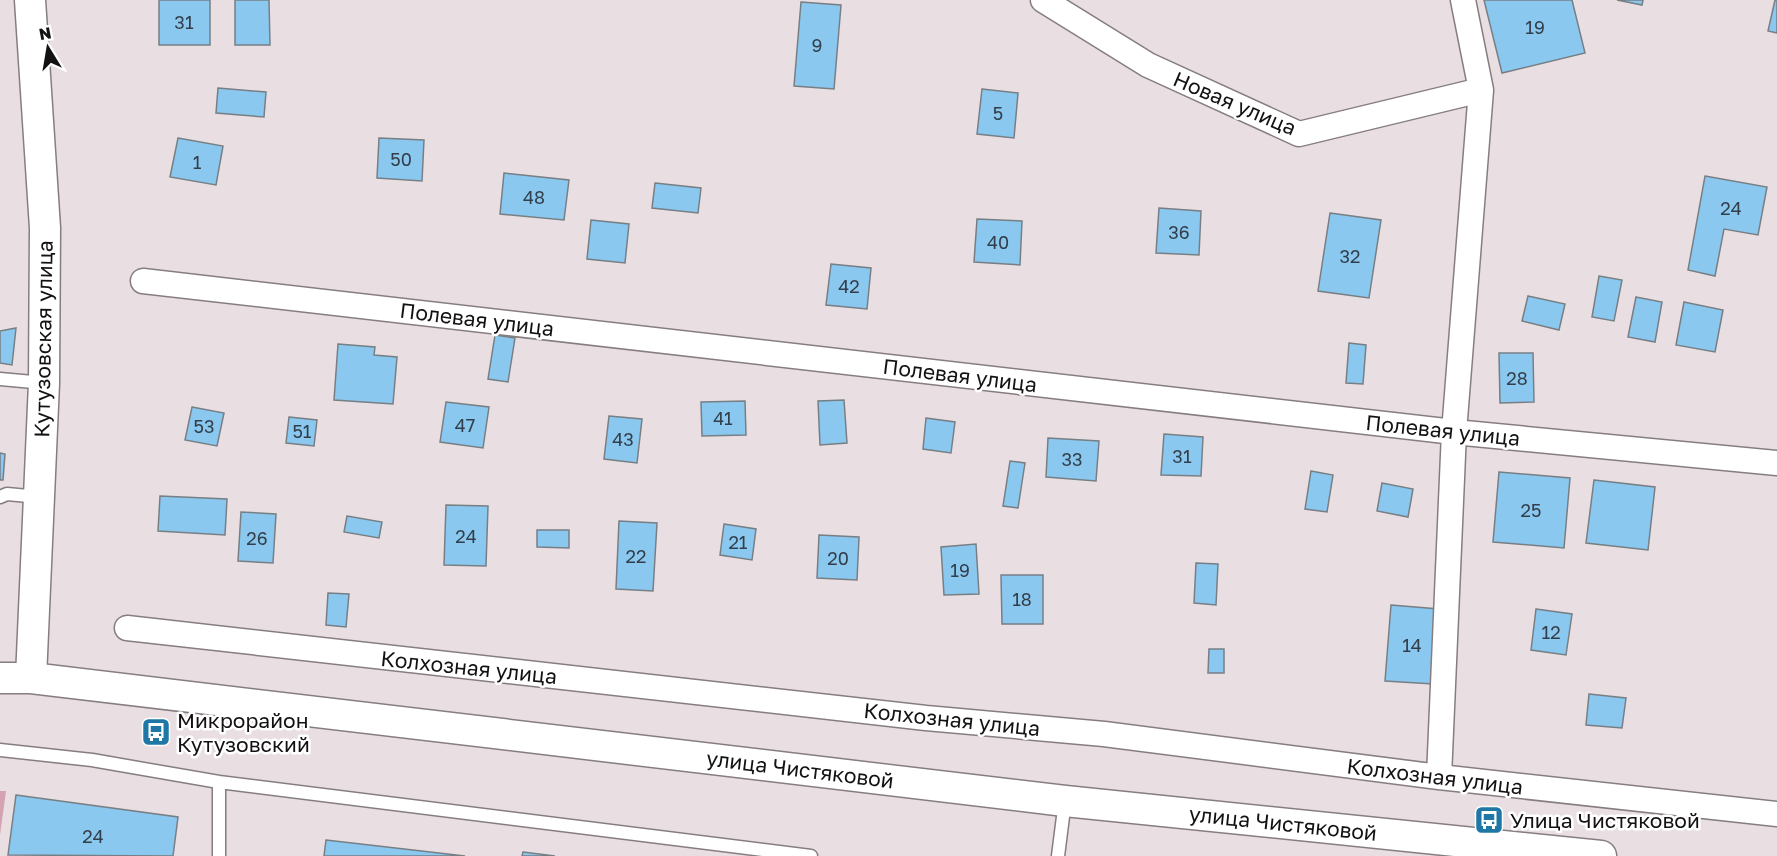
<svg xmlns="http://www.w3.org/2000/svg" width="1777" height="856" viewBox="0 0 1777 856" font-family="'Golos Text',sans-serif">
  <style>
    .green { fill: #d3a3b2 }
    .building { fill: #8ac8f0; stroke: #777f85; stroke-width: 1.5 }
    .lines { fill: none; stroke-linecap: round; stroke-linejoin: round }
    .service-casing { stroke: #867d7f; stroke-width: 15 }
    .minor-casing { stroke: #867d7f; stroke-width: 27 }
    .tertiary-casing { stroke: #867d7f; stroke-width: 33 }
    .service { stroke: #fff; stroke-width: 12 }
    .minor { stroke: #fff; stroke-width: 24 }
    .tertiary { stroke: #fff; stroke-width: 30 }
    .labels { text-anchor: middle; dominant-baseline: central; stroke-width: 5; stroke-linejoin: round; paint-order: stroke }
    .number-label { font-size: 18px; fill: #323f4a }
    .street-label { font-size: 21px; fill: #141112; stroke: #fff }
    .poi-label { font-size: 21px; fill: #141112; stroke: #fff; text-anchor: start }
  </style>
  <rect width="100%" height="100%" fill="#e9dfe2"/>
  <!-- green -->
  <path class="green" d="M0,791h6l-6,44z"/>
  <!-- building -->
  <path class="building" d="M159,0h51v45h-51z
    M235,0h34l1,45h-35z
    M1484,0h88l13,53 -83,20z
    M1617,0h26l-1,5z
    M1775,0h2v33l-9,-2z
    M801,2l40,3 -7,84 -40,-3z
    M218,88l48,4 -2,25 -48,-4z
    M982,89l36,4 -4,45 -37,-4z
    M178,138l45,8 -7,39 -46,-8z
    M379,138l45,2 -2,41 -45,-3z
    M504,173l65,7 -5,40 -64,-6z
    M1705,176l62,11 -9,48 -34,-6 -9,47 -27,-6z
    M655,183l46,5 -3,25 -46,-5z
    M1159,208l42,3 -2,44 -43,-2z
    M1330,213l51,7 -12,78 -51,-7z
    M977,219l45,2 -2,44 -46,-3z
    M591,220l38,4 -4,39 -38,-4z
    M831,264l40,4 -4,41 -41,-4z
    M1599,276l23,4 -8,41 -22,-4z
    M1528,296l37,8 -6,26 -37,-9z
    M1636,297l26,5 -7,40 -27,-5z
    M1684,302l39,8 -8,42 -39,-7z
    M16,328l-4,37 -12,-2v-32z
    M495,335l20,3 -7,44 -20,-3z
    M1349,343l17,2 -3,39 -17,-1z
    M338,344l37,3 -1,8 23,2 -4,47 -59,-4z
    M1499,353h34l1,49 -34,1z
    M844,400l3,43 -27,2 -2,-44z
    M745,401l1,34 -44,1 -1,-34z
    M446,402l43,5 -6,41 -43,-6z
    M192,407l32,6 -7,33 -32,-6z
    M609,416l33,3 -5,44 -33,-4z
    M289,417l28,3 -3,26 -28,-3z
    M926,418l29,4 -4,31 -28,-4z
    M1164,434l39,3 -2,39 -40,-1z
    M1048,438l51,3 -3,40 -50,-4z
    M0,453l5,1 -2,26h-3z
    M1010,461l15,2 -7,45 -15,-2z
    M1311,471l22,4 -6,37 -22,-3z
    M1499,472l71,6 -6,70 -71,-6z
    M1594,480l61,7 -7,63 -62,-7z
    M1382,483l31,6 -5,28 -31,-6z
    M160,496l67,3 -2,36 -67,-4z
    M446,505l42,1 -2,60 -42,-1z
    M241,512l35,2 -3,49 -35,-2z
    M347,516l35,6 -3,16 -35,-6z
    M619,521l38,2 -4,68 -37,-2z
    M724,524l32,5 -4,31 -32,-5z
    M537,530h32v18l-32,-1z
    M819,535l40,2 -2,43 -40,-2z
    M976,544l3,50 -35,1 -3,-48z
    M1196,563l22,1 -2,41 -22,-2z
    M1001,575h42v49h-41z
    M328,593l21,1 -3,33 -20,-2z
    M1391,605l48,4 -6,75 -48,-3z
    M1536,609l36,5 -6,41 -35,-5z
    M1209,649h15v24h-16z
    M1589,694l37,4 -4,30 -36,-3z
    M16,795l162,22 -5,39 -165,-1z
    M326,840l139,16h-141z
    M523,852l32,4h-33z"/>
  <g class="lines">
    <!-- service casing -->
    <g class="service-casing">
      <path id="service" d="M0,379l44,4
        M0,497l7,-3 32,3
        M0,750l92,10 127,22 592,74
        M219,782v74
        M1058,856l7,-55"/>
    </g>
    <!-- minor casing -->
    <g class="minor-casing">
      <path id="minor" d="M1043,0l105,65 151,69 182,-44
        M143,281l1311,151 323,31
        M127,628l799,90 178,16 335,43 338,37
        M1439,777l15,-345 27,-342 -18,-90"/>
    </g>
    <!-- tertiary casing -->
    <g class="tertiary-casing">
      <path id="tertiary" d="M30,0l15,228 -1,155 -13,295
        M0,678h31l1034,123 536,55"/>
    </g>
    <!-- service -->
    <use href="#service" class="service"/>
    <!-- minor -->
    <use href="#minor" class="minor"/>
    <!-- tertiary -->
    <use href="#tertiary" class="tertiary"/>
  </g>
  <!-- icons -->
  <defs>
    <g id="bus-square" transform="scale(1.5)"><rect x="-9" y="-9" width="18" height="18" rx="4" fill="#1f77a6" stroke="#fff"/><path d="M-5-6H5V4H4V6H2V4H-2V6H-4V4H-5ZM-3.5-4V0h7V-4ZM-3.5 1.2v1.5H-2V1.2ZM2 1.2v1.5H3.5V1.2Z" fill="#fff"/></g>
  </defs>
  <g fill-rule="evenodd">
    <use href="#bus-square" x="156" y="732"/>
    <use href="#bus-square" x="1489" y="820"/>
  </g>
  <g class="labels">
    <!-- number labels -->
    <g class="number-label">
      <text x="184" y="22">31</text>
      <text x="1535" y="27">19</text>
      <text x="817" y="45">9</text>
      <text x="998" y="113">5</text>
      <text x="401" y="159">50</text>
      <text x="197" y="162">1</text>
      <text x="534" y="197">48</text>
      <text x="1731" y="208">24</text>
      <text x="1179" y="232">36</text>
      <text x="998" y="242">40</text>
      <text x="1350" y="256">32</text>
      <text x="849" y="286">42</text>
      <text x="1517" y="378">28</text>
      <text x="723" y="418">41</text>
      <text x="465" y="425">47</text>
      <text x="204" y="426">53</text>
      <text x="302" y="431">51</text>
      <text x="623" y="439">43</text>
      <text x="1182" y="456">31</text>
      <text x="1072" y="459">33</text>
      <text x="1531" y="510">25</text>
      <text x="466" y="536">24</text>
      <text x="257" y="538">26</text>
      <text x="738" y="542">21</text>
      <text x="636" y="556">22</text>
      <text x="838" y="558">20</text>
      <text x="960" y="570">19</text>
      <text x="1022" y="599">18</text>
      <text x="1551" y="632">12</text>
      <text x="1412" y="645">14</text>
      <text x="93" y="836">24</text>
    </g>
    <!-- street labels -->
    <g class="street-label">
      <text transform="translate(1235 103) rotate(23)">Новая улица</text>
      <text transform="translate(477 319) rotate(7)">Полевая улица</text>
      <text transform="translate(43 339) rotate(-89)">Кутузовская улица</text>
      <text transform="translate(960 375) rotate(7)">Полевая улица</text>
      <text transform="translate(1443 430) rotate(6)">Полевая улица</text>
      <text transform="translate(469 667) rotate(6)">Колхозная улица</text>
      <text transform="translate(952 719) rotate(6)">Колхозная улица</text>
      <text transform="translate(800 769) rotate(7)">улица Чистяковой</text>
      <text transform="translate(1435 776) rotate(7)">Колхозная улица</text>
      <text transform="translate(1283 823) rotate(6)">улица Чистяковой</text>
    </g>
    <!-- poi labels -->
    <g class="poi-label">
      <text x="177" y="720">Микрорайон<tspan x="177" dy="24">Кутузовский</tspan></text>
      <text x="1510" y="820">Улица Чистяковой</text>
    </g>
  </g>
  <!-- north arrow -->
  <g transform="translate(48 48) rotate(349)" stroke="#ffffff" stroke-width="4.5" paint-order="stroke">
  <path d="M0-4.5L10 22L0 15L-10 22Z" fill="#141112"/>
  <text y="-9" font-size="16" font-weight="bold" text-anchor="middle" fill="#141112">N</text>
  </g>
</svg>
